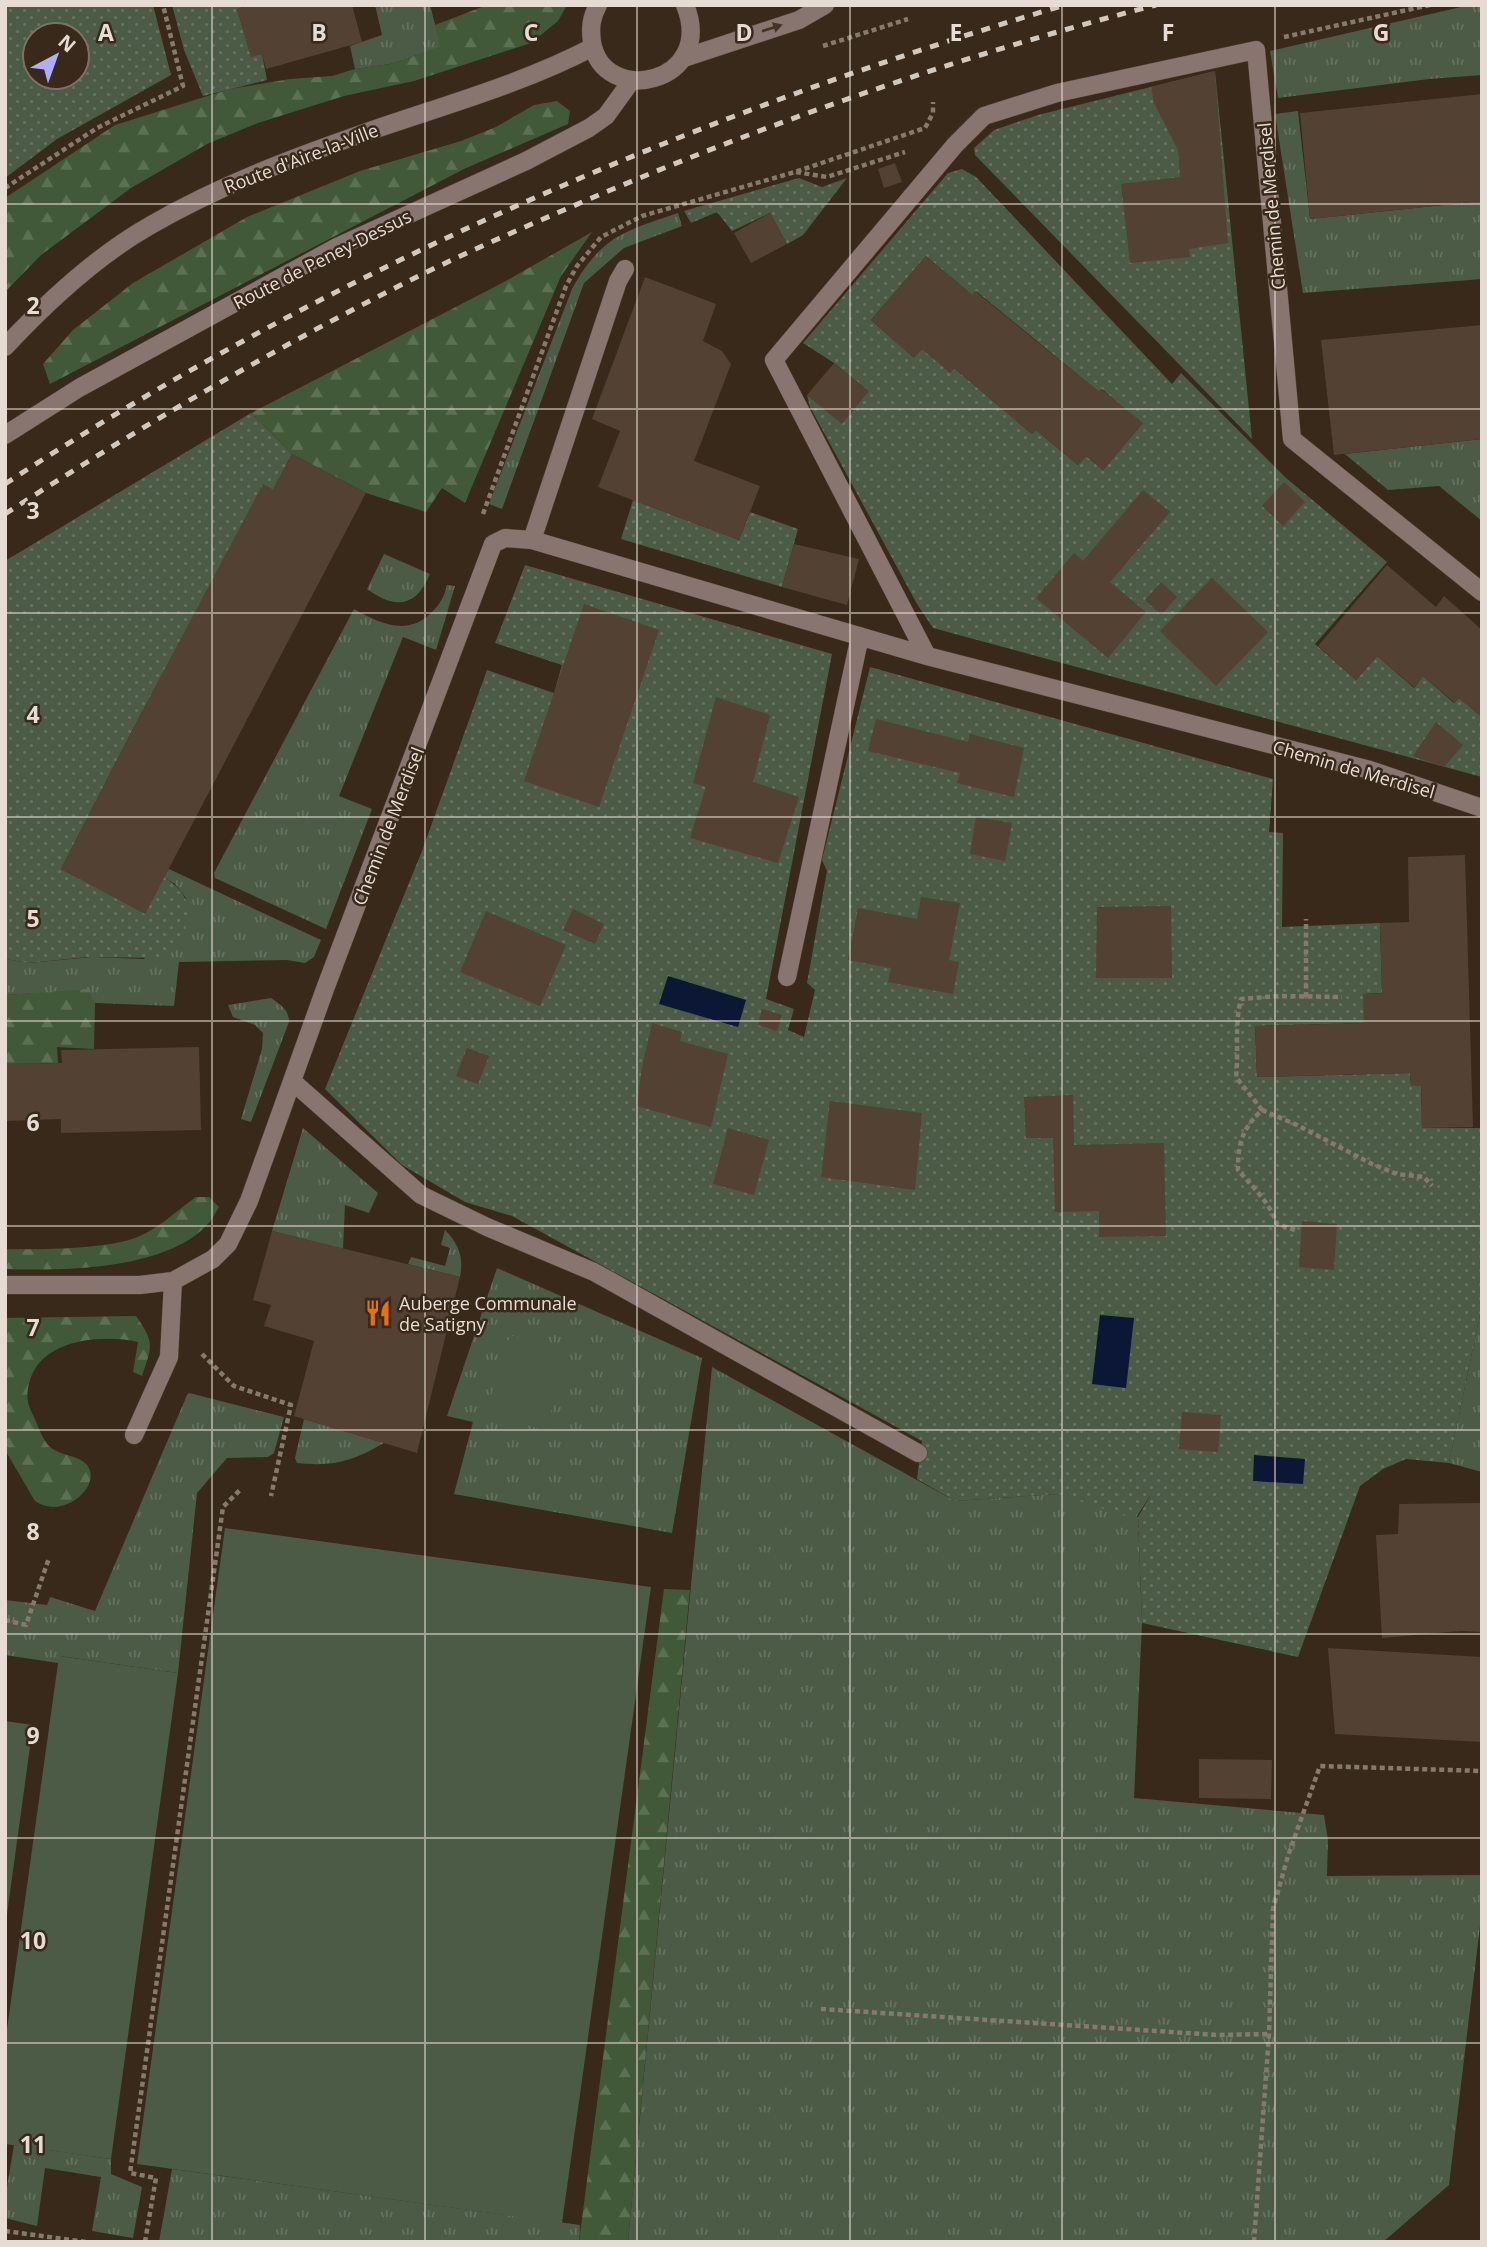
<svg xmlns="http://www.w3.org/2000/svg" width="1487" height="2247" viewBox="0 0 1487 2247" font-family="'Open Sans',sans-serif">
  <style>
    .grass { fill: url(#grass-tufts) }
    .forest { fill: url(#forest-firs) }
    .garden { fill: url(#garden-dots); fill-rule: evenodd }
    .pitch { fill: #4c5b46 }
    .water { fill: #0b1734 }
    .building { fill: #534134 }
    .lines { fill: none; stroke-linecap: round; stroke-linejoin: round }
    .minor-casing { stroke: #544638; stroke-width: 19 }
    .path { stroke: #867a6d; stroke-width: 4.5; stroke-dasharray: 5 3.5; stroke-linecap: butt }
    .minor { stroke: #897570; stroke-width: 18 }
    .rail { stroke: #d3c8be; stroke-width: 5; stroke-dasharray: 9 9; stroke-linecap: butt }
    .oneway { fill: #443427 }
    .grid { fill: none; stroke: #e6dcd3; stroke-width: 2; stroke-opacity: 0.55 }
    .labels { text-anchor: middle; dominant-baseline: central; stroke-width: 5; stroke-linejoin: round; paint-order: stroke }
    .street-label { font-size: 18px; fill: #e6dcd3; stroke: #38291a }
    .poi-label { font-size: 18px; fill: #e6dcd3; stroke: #38291a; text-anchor: start }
    .grid-label { font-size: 23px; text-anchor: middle; font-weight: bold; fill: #e6dcd3; stroke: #38291a; stroke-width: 5; stroke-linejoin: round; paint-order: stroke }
  </style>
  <defs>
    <pattern id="grass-tufts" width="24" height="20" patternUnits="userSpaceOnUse" patternTransform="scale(1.75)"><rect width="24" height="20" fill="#4c5b46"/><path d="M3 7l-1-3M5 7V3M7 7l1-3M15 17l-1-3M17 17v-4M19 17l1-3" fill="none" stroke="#667260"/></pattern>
    <pattern id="forest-firs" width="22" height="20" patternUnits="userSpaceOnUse" patternTransform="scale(1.75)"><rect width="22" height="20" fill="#415938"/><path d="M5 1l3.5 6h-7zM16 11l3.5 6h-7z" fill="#5c7054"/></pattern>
    <pattern id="garden-dots" width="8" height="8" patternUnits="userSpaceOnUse" patternTransform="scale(1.75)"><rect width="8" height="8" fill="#4c5b46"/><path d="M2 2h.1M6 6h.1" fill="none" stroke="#667260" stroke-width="1.8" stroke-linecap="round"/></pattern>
  </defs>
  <rect width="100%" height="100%" fill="#38291a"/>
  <!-- grass -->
  <path class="grass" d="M375,5h55l11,42 -51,17 -35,5 -5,-23 32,-11z
    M1470,5h12v70l-53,4 -151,19 -8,-47z
    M1298,111l12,108 172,-18v78l-179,14 -28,-179z
    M678,213l4,13 -58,22 -40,35 -82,226 -13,-5 83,-215c29,-53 53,-58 106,-76z
    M1482,439v82l-43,-35 -51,4 -43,-36z
    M384,554l46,20c-14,33 -34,36 -63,15z
    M447,585l8,1 -19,64 -33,-13 -64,159 33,13 -46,120 -111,-51 -1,-5 140,-264c25,14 53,28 77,4 9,-9 13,-15 16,-28z
    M169,869l152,71 -7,17 -9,6 -18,-3 -108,2 -5,44 -79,-3 -8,-13 -82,5v-36l23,4 64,-6 52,2 42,-61 -11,-14 -11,-7z
    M271,998c10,7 18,12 18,24l-38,100 -10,-3 21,-70 1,-16 -8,-8 -22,-8 -5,-12z
    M303,1128l75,65 -9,20 -24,-8 -2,44 -71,-18z
    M445,1230c14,14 19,28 15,47l-52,-13 3,-7 34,9 5,-18 -9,-3z
    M497,1268l205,90 -30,175 -218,-39 19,-72 -26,-6z
    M1482,1305v167l-33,-9z
    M712,1367l243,134 103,-7 80,23 4,106 -8,175 190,17 4,25 -1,36 155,-1v34l-33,276 -66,57h-755z
    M189,1393l95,24 -10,36 -6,4 -41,1 -30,35 -19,180 -118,-17 -2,7 -53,-8v-55l42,5 3,-8 45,14 92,-216z
    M304,1419l80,24c-31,18 -50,24 -87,20l-2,-5z
    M14,2145l97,14v15l31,13 -9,51 -41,-7 9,-54 -56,-9 -8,58 -32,-8v-19z
    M172,2169l408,56 -1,17h-420z"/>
  <!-- forest -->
  <path class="forest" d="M487,5h80l-9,16 -27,22 -117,38 -70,15 -86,27 -51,21 -76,44 -90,67 -36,37v-94l110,-73 115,-36 60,-10 42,-3 23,-7 35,-5 50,-17 -5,-22z
    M557,101l13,10 -2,13 -104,45 -414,215 -7,-20 30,-34 60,-47 114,-66 113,-46 101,-30 35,-14 38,-22z
    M592,232l-31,44 -96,227 -23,-15 -16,24 -60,-19 -74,-39 -41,-41 253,-131z
    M88,989l7,14 -1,46 -37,-2 1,16 -53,1v-69z
    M196,1197h13l10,10c-4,6 -7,13 -12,18 -42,45 -144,46 -202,44v-20c32,1 97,0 127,-10 23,-7 44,-28 64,-42z
    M136,1316c19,27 16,30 6,60l-9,-4 5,-30c-37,-8 -99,-3 -109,42 -3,12 -2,19 4,31 5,10 9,25 18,33 10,7 24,7 34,15 21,19 -20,59 -50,38l-30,-51v-132z
    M664,1589l26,1 -62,652h-49z"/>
  <!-- garden -->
  <path class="garden" d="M5,5h148l18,70 -114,64 -52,39zM35,35h42v42h-42z
    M172,5h77l-12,4 14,47 11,-2 5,26 -64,16 -19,-46z
    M1215,71l37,368 -277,-284 -1,-7 20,-18 44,-15z
    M962,169l14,8 196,207 9,-11 105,105 101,84 -72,82 41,36 21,-24 37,32 9,-12 31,27 5,-5 23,19v60l-549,-149 -16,-24 -107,-197 -3,-12 35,28 26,-32 -34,-28 -31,-20 145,-170zM926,256l46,39 4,-4 123,101 3,-3 40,35 -39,46 -17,-14 -8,9 -42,-35 -4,4 -78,-66 -4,4 -28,-23 -9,8 -42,-37z
    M799,178l23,9 25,-9 -44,57 -16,9 -17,-31 -38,18 -15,-19 -26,11 -7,-12z
    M251,413l41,41 -19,36 -9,-5 -129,240 -74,144 84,44 19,-36c37,23 27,53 3,81l-80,-1 -59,6 -23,-4v-398z
    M633,500l106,40 11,-28 48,17 -16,58 -161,-48z
    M525,565l307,89 -66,345 28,10 -6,21 16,7 11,-47 -8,-7 20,-112 -5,-11 48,-193 403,112 -4,53 14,1 -1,94 98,-4 2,70 -18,1v29l-109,3 2,51 153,-4 1,13h10l1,42h60v177l-33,158 -43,-4 -23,10 -23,17 -62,171 -156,-34 -4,-106 14,-24 -17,26 -77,-25 -103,7 -38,-22 5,-38 -410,-225 -47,-14 -63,-37 -77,-76 97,-238 65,-181 67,23 8,-28 -67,-22z"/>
  <!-- pitch -->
  <path class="pitch" d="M510,1335l59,19 -24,77 -59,-19z
    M225,1528l426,59 -89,636 -425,-59z
    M59,1656l119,17 -67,486 -106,-15v-100z
    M5,1721l28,4 -28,204z"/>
  <!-- water -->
  <path class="water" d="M668,976l78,24 -8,27 -79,-23z
    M1100,1315l34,3 -8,70 -34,-4z
    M1254,1455l51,4 -2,25 -50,-3z"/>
  <!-- building -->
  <path class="building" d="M250,5h102l10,37 -96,27 -4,-15 -11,3 -14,-48z
    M1215,71l13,172 -39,6 1,8 -60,6 -9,-79 59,-7 -2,-27 -24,-47 -3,-16z
    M1482,94v107l-172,18 -10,-106z
    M895,163l7,19 -18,6 -6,-19z
    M770,213l17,31 -36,19 -17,-30z
    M926,256l46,39 3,-4 124,101 2,-3 42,34 -40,47 -17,-14 -8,9 -42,-35 -4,4 -78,-66 -4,5 -28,-24 -8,9 -43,-38z
    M645,277l71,27 -13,37 19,10 9,13 -37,97 66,25 -21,54 -141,-53 22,-56 -28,-12z
    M1482,325v114l-148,16 -13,-115z
    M834,363l35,28 -27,33 -35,-29z
    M292,454l74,39 -221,421 -84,-45 74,-144 128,-241 10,6z
    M1284,482l21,20 -22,24 -21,-20z
    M1143,490l27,22 -60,70 36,30 -38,46 -72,-60 38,-45 9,8z
    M794,544l65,15 -12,46 -65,-18z
    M1387,565l49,42 8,-11 38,34v87l-23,-19 -4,5 -32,-27 -8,12 -38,-32 -21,24 -38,-34z
    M1212,578l56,54 -52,54 -56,-55z
    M1161,582l16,15 -16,18 -16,-15z
    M584,604l75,26 -60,177 -75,-26z
    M716,697l54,18 -17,67 46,15 -21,66 -88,-25 16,-51 -13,-4z
    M876,719l92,23 2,-8 54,14 -10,49 -57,-14 3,-10 -92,-22z
    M1436,722l27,23 -19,22 -31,-11z
    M976,817l36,6 -7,38 -35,-7z
    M1465,855l8,272 -51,1 -1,-42h-10l-1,-13 -153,4 -2,-51 109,-3 -1,-29 19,-1 -2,-70 29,-1 -1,-65z
    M921,897l39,6 -11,57 10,2 -6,32 -65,-12 3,-14 -43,-8 10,-52 59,11z
    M1171,906l1,72h-76l1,-71z
    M573,909l31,15 -9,20 -32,-14z
    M486,911l80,34 -26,61 -80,-34z
    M762,1009l20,6 -5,16 -19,-6z
    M652,1023l30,9 -2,9 48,13 -17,73 -74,-21 5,-39z
    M199,1047l2,83 -140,3v-14l-56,2v-57l57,-1 -1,-13z
    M467,1048l22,8 -11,28 -22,-8z
    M1073,1095l1,50 90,-2 2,93 -67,1v-26l-44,1 -2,-74h-27l-2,-41z
    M830,1101l92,12 -7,77 -94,-13z
    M728,1128l41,12 -15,55 -41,-11z
    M1302,1221l35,3 -3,46 -35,-3z
    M272,1231l188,46 -43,176 -123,-37 20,-75 -50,-15 7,-21 -18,-5z
    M1182,1412l39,3 -3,37 -39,-3z
    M1482,1503v129l-21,-1 -79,7 -6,-103 22,-1 1,-30z
    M1328,1648l154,9v85l-147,-8z
    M1199,1759l73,1 -1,39 -72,-1z"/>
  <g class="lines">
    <!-- minor casing -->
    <g class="minor-casing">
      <path id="minor" d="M598,5c-7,13 -8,23 -6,37 11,66 125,42 93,-37
        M684,58l115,-38 26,-15
        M5,347c43,-46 91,-91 146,-122 69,-40 144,-68 219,-94 75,-26 152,-47 223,-84
        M5,435l74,-47 258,-141 189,-86 63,-33 17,-12 26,-36
        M532,540l86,-259 7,-12
        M927,656l-153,-296 181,-215 29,-29 73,-23 199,-43 36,389 190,153
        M787,977l73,-341
        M292,1081l129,114 66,32 107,45 324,181
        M5,1285h135l33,-4 40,-22 15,-15 21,-43 76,-212 168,-445 12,-6 27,2 395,116 443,114 112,38
        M134,1435l35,-78 4,-76"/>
    </g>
    <!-- path -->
    <path class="path" d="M1284,37l146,-32
      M823,46l85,-27
      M796,172l31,5 78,-25
      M5,188l92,-60 86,-42 -20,-81
      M483,514l83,-228 11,-20 24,-29 41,-21 153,-44 130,-44 8,-15v-11
      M1306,997v-78
      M1262,1110l-26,-33c3,-28 -2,-50 5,-78l38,-3 63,1
      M1295,1230l-18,-6c-7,-21 -25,-38 -39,-54 0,-27 4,-41 24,-60l35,15 75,39 25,10 27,3 8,9
      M202,1354l32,32 57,19 -20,91
      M5,1620l21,5 23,-67
      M821,2009l396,26 52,-1
      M5,2231l81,11
      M145,2242l11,-64 -26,-5 93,-666 17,-17
      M1254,2242l15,-208 4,-125 15,-53 32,-90 162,5"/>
    <!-- minor -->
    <use href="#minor" class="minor"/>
    <!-- rail -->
    <path class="rail" d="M5,484c325,-214 688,-369 1060,-479
      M5,514c127,-82 256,-158 390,-226 60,-31 123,-58 185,-85 187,-80 379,-147 576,-198"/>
  </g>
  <!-- one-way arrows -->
  <defs><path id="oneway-solid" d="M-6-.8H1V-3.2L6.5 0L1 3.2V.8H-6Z" transform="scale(1.75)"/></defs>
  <use class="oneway" href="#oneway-solid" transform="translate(772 28) rotate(-18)"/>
  <!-- grid -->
  <path class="grid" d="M212,5v2237M425,5v2237M637,5v2237M850,5v2237M1062,5v2237M1275,5v2237M5,204h1477M5,409h1477M5,613h1477M5,817h1477M5,1021h1477M5,1226h1477M5,1430h1477M5,1634h1477M5,1838h1477M5,2043h1477"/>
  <!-- icons -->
  <defs>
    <g id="restaurant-bare" transform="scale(2.1)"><path d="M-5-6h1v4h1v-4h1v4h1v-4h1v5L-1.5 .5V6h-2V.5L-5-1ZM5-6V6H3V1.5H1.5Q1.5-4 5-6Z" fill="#e8710a" stroke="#38291a" stroke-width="2.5" paint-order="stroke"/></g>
  </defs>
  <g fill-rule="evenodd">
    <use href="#restaurant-bare" x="378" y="1313"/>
  </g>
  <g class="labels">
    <!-- street labels -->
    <g class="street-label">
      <text transform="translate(301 158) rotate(-21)">Route d'Aire-la-Ville</text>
      <text transform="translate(1271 206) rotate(-95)">Chemin de Merdisel</text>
      <text transform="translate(322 259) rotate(-27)">Route de Peney-Dessus</text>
      <text transform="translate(1354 769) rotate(16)">Chemin de Merdisel</text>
      <text transform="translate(388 826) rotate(-69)">Chemin de Merdisel</text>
    </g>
    <!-- poi labels -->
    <g class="poi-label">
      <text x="399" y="1303">Auberge Communale<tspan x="399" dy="21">de Satigny</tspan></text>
    </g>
  </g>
  <g class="grid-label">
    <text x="106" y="41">A</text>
    <text x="319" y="41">B</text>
    <text x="531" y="41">C</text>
    <text x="744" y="41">D</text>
    <text x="956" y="41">E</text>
    <text x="1168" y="41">F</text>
    <text x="1381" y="41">G</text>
    <text x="33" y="314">2</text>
    <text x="33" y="519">3</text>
    <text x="33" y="723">4</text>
    <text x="33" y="927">5</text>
    <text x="33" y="1131">6</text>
    <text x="33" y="1336">7</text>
    <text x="33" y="1540">8</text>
    <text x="33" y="1744">9</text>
    <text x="33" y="1949">10</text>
    <text x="33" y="2153">11</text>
  </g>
  <!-- border -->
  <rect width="1487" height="2247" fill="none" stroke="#e6dcd3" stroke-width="14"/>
  <!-- north arrow -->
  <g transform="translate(56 56) rotate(41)"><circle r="33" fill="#38291a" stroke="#7e7164" stroke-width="2"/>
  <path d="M0-5L12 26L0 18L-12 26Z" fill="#aeaefb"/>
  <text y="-10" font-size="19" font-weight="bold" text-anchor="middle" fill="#e6dcd3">N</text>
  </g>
</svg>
